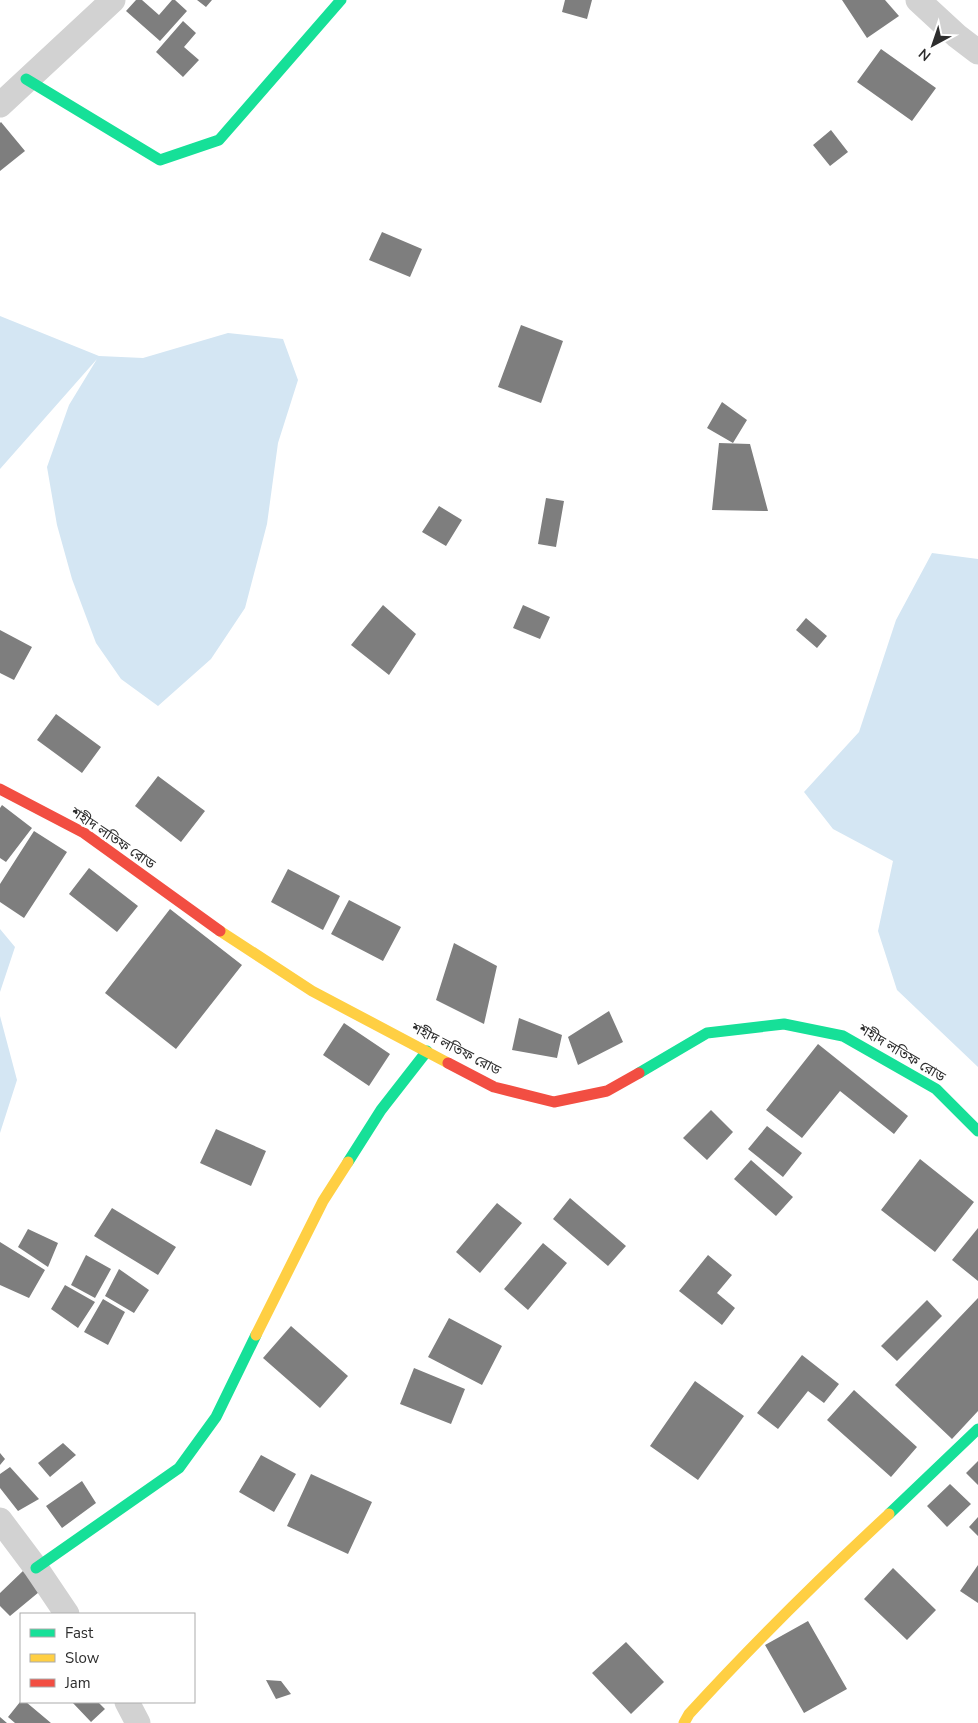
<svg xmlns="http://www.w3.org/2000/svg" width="978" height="1723" viewBox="0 0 978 1723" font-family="'Nunito Sans','Noto Sans Bengali',sans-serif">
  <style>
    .water { fill: #d4e6f3 }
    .building { fill: #7e7e7e }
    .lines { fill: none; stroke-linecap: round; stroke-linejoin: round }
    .street { stroke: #d2d2d2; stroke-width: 25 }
    .fast { stroke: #16e098; stroke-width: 11 }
    .slow { stroke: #ffcf43; stroke-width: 11 }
    .jam { stroke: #f24e42; stroke-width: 11 }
    .labels { text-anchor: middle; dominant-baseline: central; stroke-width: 5; stroke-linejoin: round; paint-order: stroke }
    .street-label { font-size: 14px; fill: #2d2d2d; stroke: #fff }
  </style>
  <rect width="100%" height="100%" fill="#fff"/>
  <!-- water -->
  <path class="water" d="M0,316l99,40 44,2 85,-25 55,6 15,41 -20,63 -11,81 -22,84 -34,51 -53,47 -37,-27 -25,-36 -24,-64 -15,-54 -10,-58 22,-62 28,-46 -97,110z
    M932,553l46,6v508l-81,-77 -19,-59 15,-70 -60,-32 -29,-37 55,-60 37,-112z
    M0,929l15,18 -15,45z
    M0,1016l17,64 -17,53z"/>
  <!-- building -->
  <path class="building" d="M136,0h6l17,15 13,-15h3l12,11 -27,30 -34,-30z
    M197,0h15l-6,7z
    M565,0h27l-5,19 -25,-7z
    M842,0h43l14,16 -32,22z
    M183,21l13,12 -12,14 15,13 -16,17 -27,-25z
    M881,49l55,39 -24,33 -55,-39z
    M1,122l24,29 -25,20v-48z
    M831,130l17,22 -18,14 -17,-21z
    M382,232l40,17 -12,28 -41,-17z
    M521,325l42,16 -22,62 -43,-16z
    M722,402l25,18 -14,23 -26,-15z
    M719,443l31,1 18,67 -56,-1z
    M546,498l18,3 -8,46 -18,-3z
    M439,506l23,14 -16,26 -24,-14z
    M383,605l33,29 -27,41 -38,-30z
    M523,605l27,12 -10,22 -27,-11z
    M806,618l21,18 -10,12 -21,-18z
    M0,630l32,17 -18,33 -14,-7z
    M56,714l45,33 -19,26 -45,-33z
    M158,776l47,35 -24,31 -46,-36z
    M2,805l30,23 -26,34 -6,-4v-50z
    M34,831l33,21 -43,66 -24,-16v-18z
    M89,868l49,38 -21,26 -48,-38z
    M288,869l52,27 -17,34 -52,-28z
    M349,900l52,27 -18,34 -52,-27z
    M170,909l72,56 -66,84 -71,-56z
    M454,943l43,23 -13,58 -48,-24z
    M609,1011l14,31 -45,23 -10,-28z
    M519,1018l43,17 -5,23 -45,-8z
    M344,1023l46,31 -21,32 -46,-31z
    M818,1044l90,72 -14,18 -54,-43 -38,47 -36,-28z
    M711,1110l22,22 -26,28 -24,-22z
    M767,1126l35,27 -19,24 -35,-28z
    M216,1129l50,22 -15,35 -51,-23z
    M920,1159l54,43 -39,50 -54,-42z
    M751,1160l42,37 -17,19 -42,-37z
    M570,1198l56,48 -18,20 -55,-47z
    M497,1203l25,20 -42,50 -24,-21z
    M112,1208l64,39 -18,28 -64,-39z
    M978,1228v53l-26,-21z
    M28,1229l30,14 -10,24 -30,-20z
    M0,1242l45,28 -16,28 -29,-13z
    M543,1243l24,20 -39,47 -24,-21z
    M86,1255l25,14 -16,29 -24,-13z
    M708,1255l24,20 -15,18 18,15 -13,17 -43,-34z
    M119,1269l30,21 -15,23 -29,-17z
    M65,1285l30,17 -17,26 -27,-19z
    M978,1298v113l-26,28 -57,-54z
    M103,1299l22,13 -17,33 -24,-13z
    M927,1300l15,16 -45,45 -16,-15z
    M449,1318l53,28 -20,39 -54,-28z
    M291,1326l57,50 -28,32 -57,-50z
    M802,1355l37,29 -15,19 -16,-12 -30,38 -21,-16z
    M414,1368l51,21 -14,35 -51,-20z
    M695,1381l49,35 -46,64 -48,-34z
    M854,1390l63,57 -26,30 -64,-57z
    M63,1443l13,12 -26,22 -12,-14z
    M0,1453l5,6 -5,6z
    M261,1455l35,19 -22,38 -35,-20z
    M978,1461v24l-12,-12z
    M10,1467l29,32 -21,12 -18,-23v-14z
    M311,1474l61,28 -24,52 -61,-28z
    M82,1481l14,22 -34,25 -16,-22z
    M950,1484l21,20 -24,23 -20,-21z
    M978,1517v19l-9,-9z
    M978,1565v38l-18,-12z
    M893,1568l43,42 -29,30 -43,-41z
    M24,1570l15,22 -29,24 -10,-10v-13z
    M808,1621l39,68 -43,24 -39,-68z
    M626,1642l38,40 -33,32 -39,-41z
    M266,1680l15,1 10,13 -15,5z
    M20,1702h6l25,21h-36l-7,-6z
    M72,1702h26l7,7 -14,13z
    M0,1717l7,6h-7z"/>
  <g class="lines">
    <!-- street -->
    <path class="street" d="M918,0l39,36 21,16
      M0,105l113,-105
      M0,1520l36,48 31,46
      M127,1702l11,21"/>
    <!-- fast -->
    <path class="fast" d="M26,79l134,81 59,-20 122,-140
      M639,1073l68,-40 77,-9 59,12 93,53 42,42
      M348,1162l33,-52 46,-59
      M889,1514l89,-85
      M36,1568l143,-100 37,-51 40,-82"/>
    <!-- slow -->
    <path class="slow" d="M220,931l92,60 136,72
      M256,1335l67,-134 25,-39
      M684,1723l5,-9c64,-70 131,-136 200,-200"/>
    <!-- jam -->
    <path class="jam" d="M0,789l84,44 136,98
      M448,1063l46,24 60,15 53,-11 32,-18"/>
  </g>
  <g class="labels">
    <!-- street labels -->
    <g class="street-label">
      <text transform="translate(113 838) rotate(34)">শহীদ লতিফ রোড</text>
      <text transform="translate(456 1049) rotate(27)">শহীদ লতিফ রোড</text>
      <text transform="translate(902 1053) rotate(31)">শহীদ লতিফ রোড</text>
    </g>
  </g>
  <!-- legend -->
  <rect x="20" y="1613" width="175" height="90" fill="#ffffff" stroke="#ababab"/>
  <rect x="30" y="1629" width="25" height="8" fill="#16e098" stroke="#ababab"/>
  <text x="65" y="1638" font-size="15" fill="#2d2d2d">Fast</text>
  <rect x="30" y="1654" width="25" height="8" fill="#ffcf43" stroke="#ababab"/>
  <text x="65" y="1663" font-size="15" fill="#2d2d2d">Slow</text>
  <rect x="30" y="1679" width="25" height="8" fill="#f24e42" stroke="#ababab"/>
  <text x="65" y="1688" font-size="15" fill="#2d2d2d">Jam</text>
  <!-- north arrow -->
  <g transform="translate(933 45) rotate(220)" stroke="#ffffff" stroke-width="4" paint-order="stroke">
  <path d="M0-4L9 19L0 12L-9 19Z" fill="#2d2d2d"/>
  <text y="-8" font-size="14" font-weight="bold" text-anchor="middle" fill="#2d2d2d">N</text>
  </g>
</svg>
